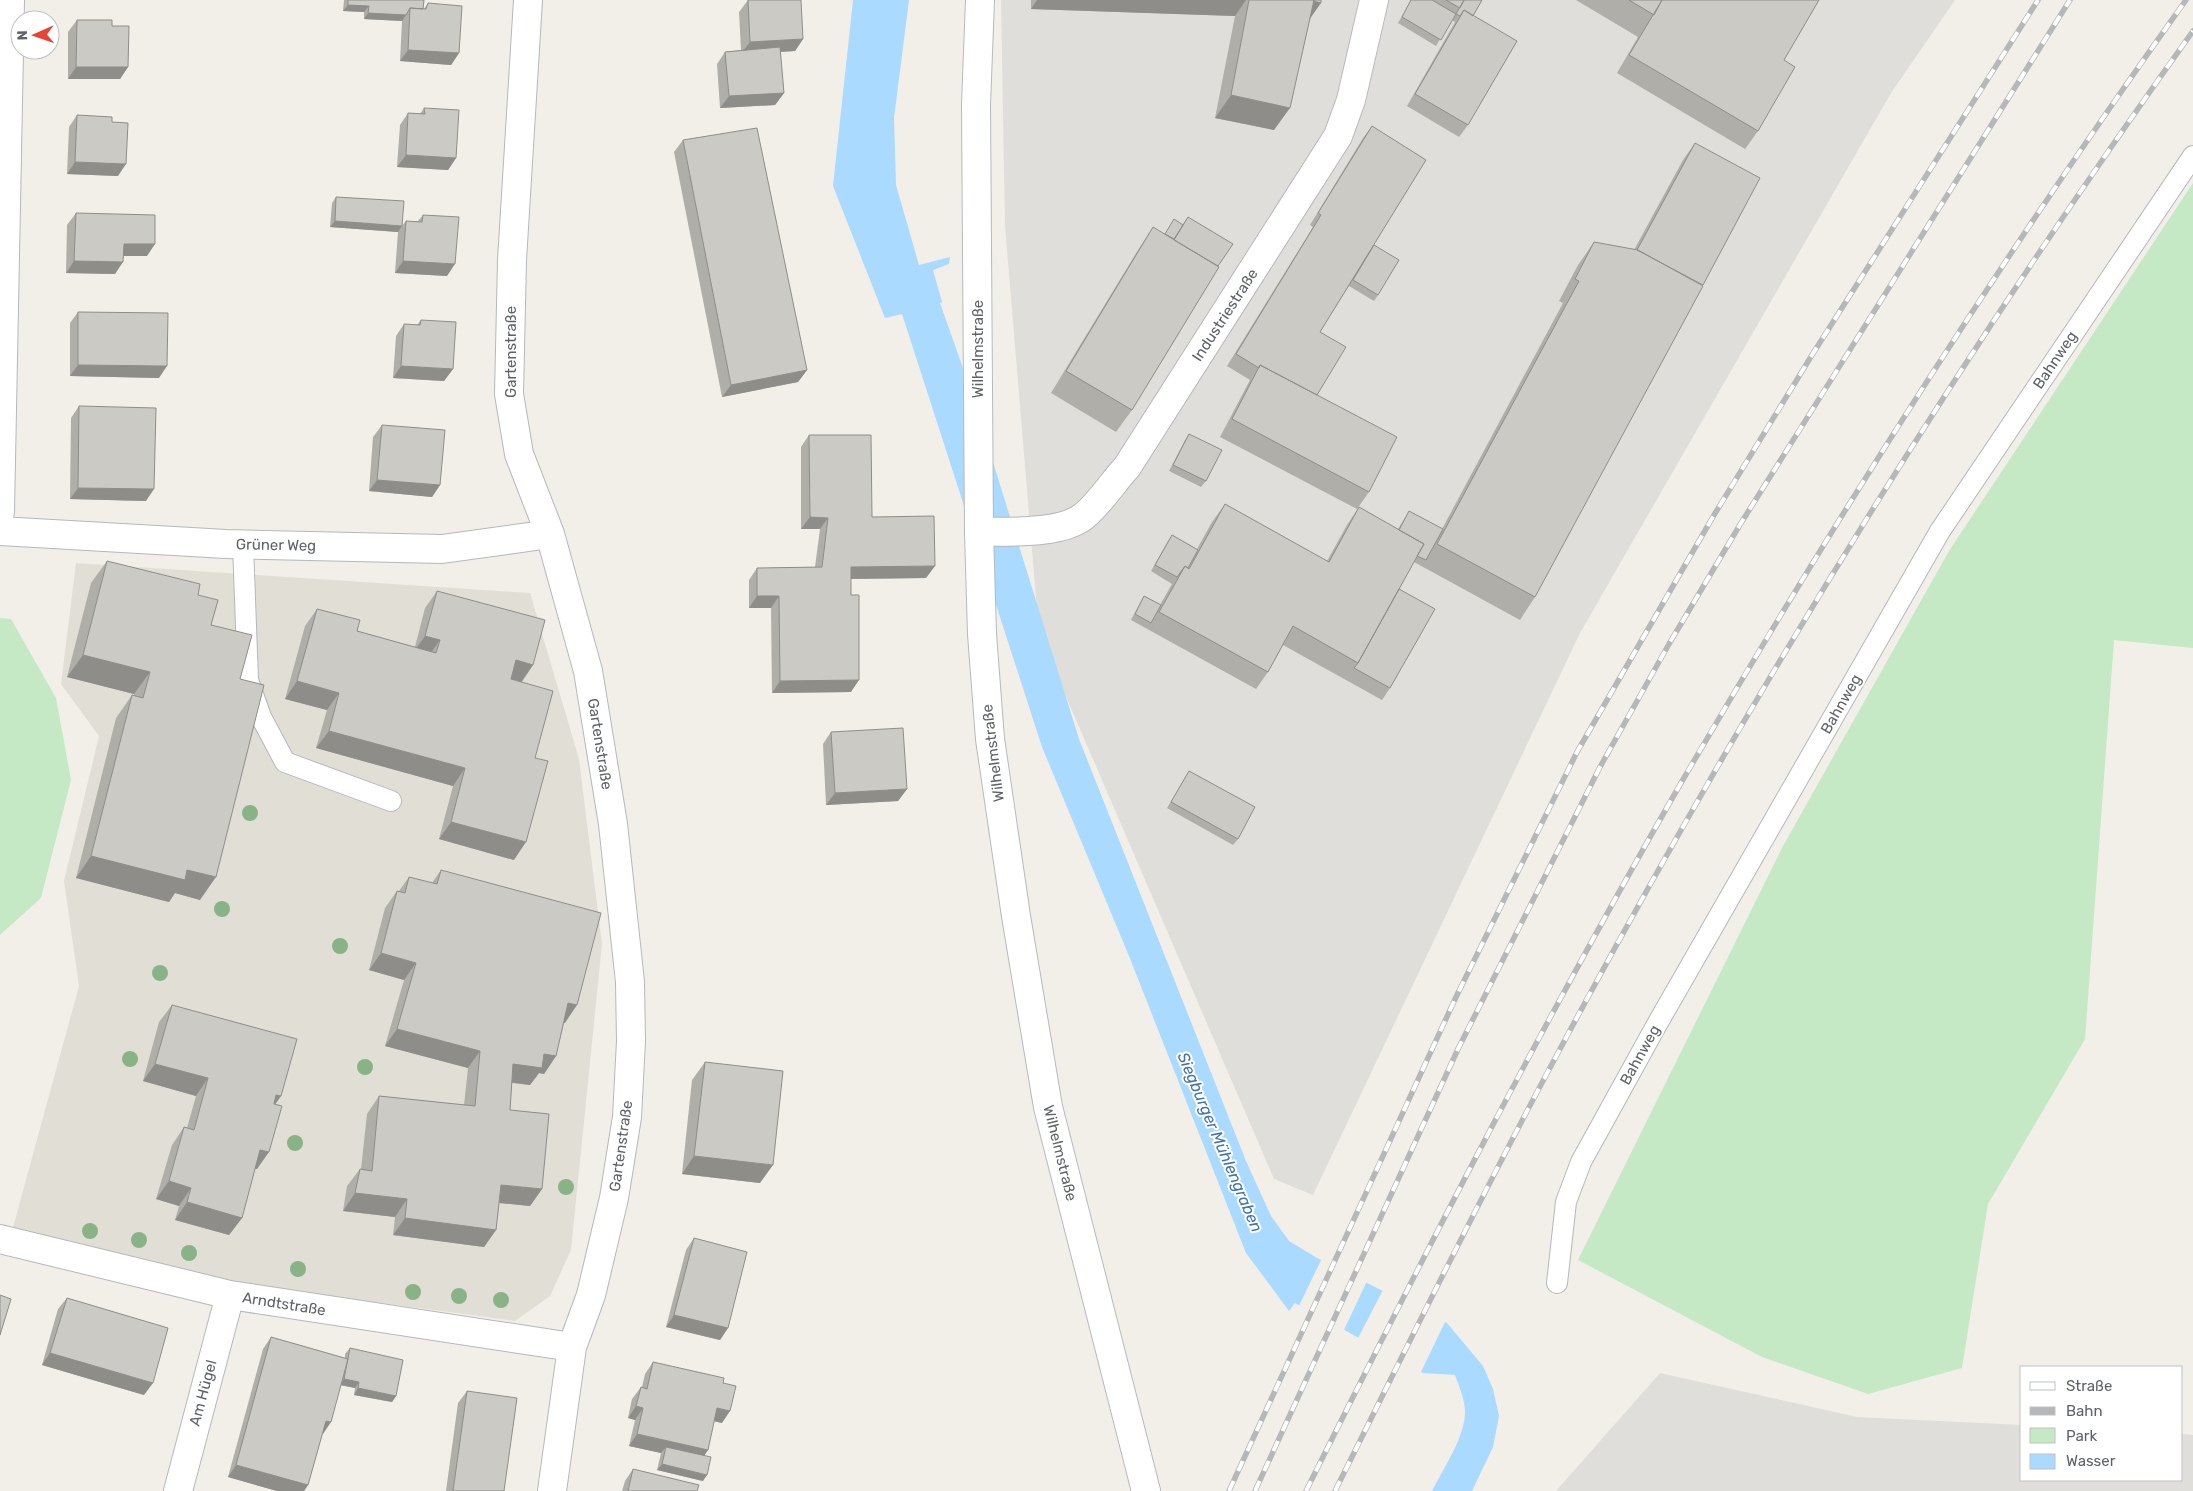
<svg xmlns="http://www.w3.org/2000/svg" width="2193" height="1491" viewBox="0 0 2193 1491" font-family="Rubik,sans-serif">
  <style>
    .industrial { fill: #e0deda }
    .education { fill: #e1ded6 }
    .green { fill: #c5e8c5 }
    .water { fill: #aadaff }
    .pier { fill: #f1efe8 }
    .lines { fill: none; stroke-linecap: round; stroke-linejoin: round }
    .service-casing { stroke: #b5b8bc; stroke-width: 22 }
    .minor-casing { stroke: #b5b8bc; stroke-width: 30 }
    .secondary-casing { stroke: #b6babf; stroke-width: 30 }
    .service { stroke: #fff; stroke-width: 20 }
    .minor { stroke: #fff; stroke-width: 28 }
    .secondary { stroke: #fff; stroke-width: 28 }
    .rail-casing { stroke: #b6b7b8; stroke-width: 5.5 }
    .rail { stroke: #fff; stroke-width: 4; stroke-dasharray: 11; stroke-linecap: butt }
    .tree { fill: #89b387 }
    .wall { fill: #afaea9 }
    .shaded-wall { fill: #8f8d8a }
    .building { fill: #cccac5; stroke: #8f8d8a }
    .labels { text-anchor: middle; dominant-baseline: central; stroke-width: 4; stroke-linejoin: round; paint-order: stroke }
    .street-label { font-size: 15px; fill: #5f6368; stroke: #fff }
    .water-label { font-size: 16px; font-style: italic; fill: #4174aa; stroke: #fff }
  </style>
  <rect width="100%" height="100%" fill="#f1efe8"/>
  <!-- industrial -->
  <path class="industrial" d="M1001,0h954l-64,93 -311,540 -267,562 -39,-16 -235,-545 -34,-408z
    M1660,1373l197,44 165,8v55h160v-46l11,1v56h-637z"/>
  <!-- education -->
  <path class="education" d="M76,563l454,30 49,166 23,185 -31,306 -21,46 -35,25 -282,-38 -221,-52 67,-245 -15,-105 35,-145 -38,-52z"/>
  <!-- green -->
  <path class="green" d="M2193,183v465l-79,-8 -29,399 -97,165 -26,164 -94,26 -106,-37 -184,-97 205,-414 166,-295z
    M0,618l11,1 45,79 15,82 -30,118 -41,37z"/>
  <!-- water -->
  <path class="water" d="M853,0h56l-15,118 2,67 23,80 31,-8 -1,7 -16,6 9,32 -2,1 30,85 109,351 167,422 25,55 18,25 28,17 130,65 36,43 10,23 6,27 -6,31 -21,44h-40c11,-22 33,-54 33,-79 0,-12 -6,-26 -10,-37l-32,-2 -128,-70 -6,8 -43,-58 -117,-297 -87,-209 -140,-433 -17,4 -52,-132z"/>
  <!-- pier -->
  <path class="pier" d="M1322,1258l46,21 -25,53 -45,-24z
    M1384,1288l62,32 -26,54 -63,-34z"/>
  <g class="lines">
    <!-- service casing -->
    <g class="service-casing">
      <path id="service" d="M243,545l5,135 13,37 24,45 106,39
        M1557,1283l9,-81 15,-40 75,-136 284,-495 253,-375"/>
    </g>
    <!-- minor casing -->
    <g class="minor-casing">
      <path id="minor" d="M528,0l-16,260 -3,134 10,60 31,80 38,137 25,153 17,158 1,59 -4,76 -13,81 -23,97 -19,52 -20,144
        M0,512l10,-512
        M0,531l226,13 216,5 108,-15
        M979,532c30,-1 81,3 105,-16 16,-13 29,-34 43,-49l211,-331 13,-36 23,-100
        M0,1239l230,56 342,52
        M178,1491l52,-196"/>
    </g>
    <!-- secondary casing -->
    <g class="secondary-casing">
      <path id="secondary" d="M980,0l-4,105 3,427 3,102 8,105 26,177 32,191 98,384"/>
    </g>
    <!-- service -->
    <use href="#service" class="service"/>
    <!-- minor -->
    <use href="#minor" class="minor"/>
    <!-- secondary -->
    <use href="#secondary" class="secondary"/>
    <!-- rail casing -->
    <g class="rail-casing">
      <path id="rail" d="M1229,1491l227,-494 121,-245 137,-237 98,-160 226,-355
        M1255,1491l203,-442 142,-282 69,-123 72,-121 329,-523
        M1306,1491c119,-239 241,-476 375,-708 156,-268 324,-530 505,-783
        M1335,1491c66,-132 131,-265 200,-395 195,-369 415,-726 658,-1065"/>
    </g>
    <!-- rail -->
    <use href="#rail" class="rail"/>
  </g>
  <!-- trees -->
  <g class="tree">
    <circle cx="250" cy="813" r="8"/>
    <circle cx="222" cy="909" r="8"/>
    <circle cx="340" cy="946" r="8"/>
    <circle cx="160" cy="973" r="8"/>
    <circle cx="130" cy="1059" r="8"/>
    <circle cx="365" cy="1067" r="8"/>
    <circle cx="295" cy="1143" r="8"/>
    <circle cx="566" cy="1187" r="8"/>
    <circle cx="90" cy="1231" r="8"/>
    <circle cx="139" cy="1240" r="8"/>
    <circle cx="189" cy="1253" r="8"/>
    <circle cx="298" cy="1269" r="8"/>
    <circle cx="413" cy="1292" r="8"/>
    <circle cx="459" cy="1296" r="8"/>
    <circle cx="501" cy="1300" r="8"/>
  </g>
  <!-- wall -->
  <path class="wall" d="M344,0h80l-1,9h1l4,-6 31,50 -8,12 -51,-4 2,-40 -38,-2v-7l-21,-1z
    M748,0l55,39 -8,12 -15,1 4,41 -9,12 -55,3 -3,-44 8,-12 16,-2 -2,-38z
    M1031,0h290l-11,19 -36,111 -59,-12 20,-102 -204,-7z
    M1411,0h71l-9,16 -5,109 -9,12 -52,-31 48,-84 -3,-2 -16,26 -38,-23z
    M1576,0h243l-35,60 -26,71 -13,18 -128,-76 21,-36z
    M77,20l35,6 16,41 -8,12h-52v-47z
    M424,108l32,50 -8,12 -51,-3 3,-42 8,-12 12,1z
    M77,115l35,7 6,54 -51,-2 2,-47z
    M1372,126l2,119 4,50 -4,6 -25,-15 -29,46 -3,63 52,97 -12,17 -137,-72 30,-57 -23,-14 86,-139 -3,-2 53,-87z
    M683,140l124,230 -9,12 -76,15 -48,-245z
    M1695,143l-160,454 -15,23 -106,-58 -15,27 -9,99 -8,12 -99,-55 -15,27 -12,17 -125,-69 9,-17 4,-7 16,9 12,-21 -21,-13 17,-30 4,-6 25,14 15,-27 13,-18 102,57 20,-36 12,-18 39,22 11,-18 33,18 121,-226 -4,-2 19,-36 16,-23 40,8 49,-90z
    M336,197l66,29 4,-5h12l5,-6 24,61 -52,-3 3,-41 -68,-5 2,-24z
    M76,213l71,43h-23l-9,18 -49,-1 1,-48z
    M1188,217l30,49 -86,144 -16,22 -65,-39 87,-143 15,-23 11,7 18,-9z
    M78,312l81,66 -89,-2v-53z
    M421,320l32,49 -9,12 -51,-3 3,-42 8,-12 13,1z
    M79,406l67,95 -76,-2 1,-81z
    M382,425l58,60 -8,12 -63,-6 4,-54z
    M1189,434l17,47 -5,6 -32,-16 16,-31z
    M809,435l63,82 54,61 -75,1v113l-79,1 -1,-85h-22v-28l8,-12 58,-1 5,-38h-19v-82z
    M107,561l91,34 13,30 29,54 -40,221 -25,-7 -6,9 -93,-24 40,-160 16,-23 2,1v-2l-67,-17 24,-94z
    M437,591l96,74 -11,17 13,76 -21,102 -75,-21 14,-53 -137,-38 11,-38 -42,-11 20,-73 12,-17 40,22 58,16 10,-39z
    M831,732l76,57 -9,12 -72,4 -3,-61z
    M1189,771l49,68 -5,6 -66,-37z
    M441,870l124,153h-1l-8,33 -12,18 -5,-1 -9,12 -18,-2 -2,27 32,79 -12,17 -31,-3 -3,27 -12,17 -91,-12 2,-18 -52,-6 4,-25 13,-17h1l6,-55 12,-18 85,9 4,-37 -83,-22 19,-66 -35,-10 16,-62 12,-17h2l10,-14 23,6z
    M172,1005l109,91 -6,8 -18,65h-2l-13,49 -13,17 -54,-15 4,-14 -23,-7 16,-54 12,-18 3,1 9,-32 -53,-15 16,-59z
    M705,1062l55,121 -78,-9 10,-94z
    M694,1238l34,90 -8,12 -54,-13 20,-77z
    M67,1298l77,97 -102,-30 16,-56z
    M271,1337l74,21v-4l5,-6 46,48 -4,6 -38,-7 1,-7 -14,-3 -19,49 -14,51 -4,6h-27l-49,-14 35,-128z
    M653,1362l70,21 -1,40 -8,-2 -10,35 -1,25 -46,-11 4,-17 -32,-7 6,-26 -7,-2 4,-19 9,-12h1l3,-13z
    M467,1391l37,100h-58l12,-88z
    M633,1469l64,22h-75l3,-10z"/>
  <!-- shaded-wall -->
  <path class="shaded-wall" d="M1037,0h209l-11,16 -204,-7z
    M1310,0l11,3 -12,17z
    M348,5l21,1 -5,6 -21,-1z
    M368,13l38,2 -4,6 -38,-2z
    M803,39l-8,12 -54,3 9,-12z
    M408,50l51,3 -8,12 -51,-4z
    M76,67h52l-8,12h-52z
    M784,93l-9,12 -55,3 9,-12z
    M1231,95l59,13 -16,22 -59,-12z
    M406,155l50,3 -8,12 -51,-3z
    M75,162l51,2 -8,12 -51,-2z
    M335,221l67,5 -4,6 -68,-5z
    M124,244h31l-8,12h-31z
    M74,261l49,1 -8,12 -49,-1z
    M403,261l52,3 -8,12 -52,-3z
    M78,365l89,1 -8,12 -89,-2z
    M401,366l52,3 -9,12 -51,-3z
    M807,370l-9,12 -76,15 9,-12z
    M377,480l63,5 -8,12 -63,-6z
    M78,488l76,1 -8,12 -76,-2z
    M810,517l18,1 -8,11h-19z
    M935,566l-9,12 -83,1 8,-12z
    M757,596h22l-8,12h-22z
    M425,636l15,4 -12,17 -15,-4z
    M83,655l67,17 -16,22 -67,-17z
    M516,660l17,5 -12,17 -17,-4z
    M859,680l-8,12 -79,1 8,-12z
    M297,681l42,12 -12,17 -42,-11z
    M329,731l136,37 -12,18 -137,-38z
    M907,789l-9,12 -72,4 9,-12z
    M451,822l75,20 -12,18 -75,-21z
    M91,856l96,14 29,7 -16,23 -25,-7 -6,9 -93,-24z
    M381,953l35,10 -12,17 -35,-10z
    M568,1003l9,2 -12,18 -10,-2z
    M397,1029l83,22 -12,17 -83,-22z
    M544,1054l12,2 -12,18 -5,-1 -9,12 -29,-4 12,-17z
    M155,1064l53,14 -12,18 -53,-15z
    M276,1095l5,1 -12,17z
    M260,1150l9,2 -12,17 -9,-2z
    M694,1156l79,9 -13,18 -78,-9z
    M169,1181l22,7 -12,18 -23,-7z
    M501,1185l41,4 -12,17 -41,-4z
    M355,1193l52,6 -12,18 -52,-6z
    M187,1202l55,16 -13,17 -54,-15z
    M405,1218l91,12 -12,17 -91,-12z
    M674,1315l54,13 -8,12 -54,-13z
    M50,1353l103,30 -9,12 -102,-30z
    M344,1379l15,3 -4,6 -15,-3z
    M358,1388l38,8 -4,6 -38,-7z
    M636,1406l7,2 -8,12 -7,-2z
    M717,1408l13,3 -8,12 -13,-3z
    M326,1421l5,1 -8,12 -6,-1z
    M637,1434l71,16 -8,12 -34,-15 -5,6 -32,-7z
    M662,1464l45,11 -4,6 -46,-11z
    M236,1465l72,20 -4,6h-27l-49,-14z"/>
  <!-- building -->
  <path class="building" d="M348,0h76l-1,9 -13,-1 -4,7 -38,-2 1,-7 -21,-1z
    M748,0h53l2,39 -53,3z
    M1249,0h65l-24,108 -59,-13z
    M1314,0h7v3l-8,-2z
    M1411,0h21l24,14 -15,26 -39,-23z
    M1446,0h18l-4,8z
    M1464,0h18l-9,16 -9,-6 -4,6 -4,-2z
    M1629,0h33l-8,15z
    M1662,0h157l-35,60 11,7 -37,64 -129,-76z
    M428,3l34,3 -3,47 -51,-3 2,-42 16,1z
    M1464,10l53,31 -49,84 -53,-31z
    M77,20h35v6h17l-1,41h-52z
    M780,47l4,46 -55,3 -4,-44z
    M424,108l35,2 -3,48 -50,-3 2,-42 17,1z
    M77,115l35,2v5l16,1 -2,41 -51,-2z
    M1372,126l54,34 -106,172 26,15 -29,48 -57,-30 -1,3 -23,-14 85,-139 -3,-2z
    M757,128l50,242 -76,15 -48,-245z
    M1695,143l65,35 -57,107 -66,-35z
    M336,197l68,4 -2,25 -67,-5z
    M76,213l79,2v29h-31l-1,18 -49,-1z
    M423,215l36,2 -4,47 -52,-3 3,-40 16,1z
    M1188,217l45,27 -15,22 -44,-26z
    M1174,219l9,6 -9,14 -9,-5z
    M1153,227l66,40 -87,143 -66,-39z
    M1594,242l44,8 65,36 -168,311 -98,-53 142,-263 -4,-2z
    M1374,245l25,15 -21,35 -25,-15z
    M78,312l90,1 -1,53 -89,-1z
    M421,320l35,2 -3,47 -52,-3 3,-42 16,1z
    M1260,365l137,72 -28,55 -137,-73z
    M79,406l77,2 -2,81 -76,-1z
    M382,425l63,5 -5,55 -63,-5z
    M1189,434l33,16 -16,31 -33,-16z
    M809,435h62l1,82 62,-1 1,50 -84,1v28h8v85l-79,1 -1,-85h-22v-28l65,-1 6,-49 -18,-1z
    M1225,504l104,58 30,-55 65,37 -66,119 -65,-37 -25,46 -109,-60 26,-46 4,3z
    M1409,511l34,18 -17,31 -9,-4 7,-12 -25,-14z
    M1172,535l26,15 -10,18 -3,-2 -8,11 -22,-12z
    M107,561l93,23 -2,11 20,5 -7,25 41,10 -12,44 24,6 -48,192 -29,-7 -2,10 -94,-24 41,-161 11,3 7,-26 -67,-17z
    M1399,589l36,20 -45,79 -36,-20 4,-5z
    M437,591l108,29 -12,45 -17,-5 -5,19 42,12 -18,67 13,3 -22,81 -75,-20 14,-54 -136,-37 10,-38 -42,-12 20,-72 43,11 -3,11 79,22 4,-13 -15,-4z
    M1144,596l17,9 -10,18 -16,-9z
    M903,728l4,61 -72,4 -4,-61z
    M1189,771l66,36 -17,32 -67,-37z
    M441,870l160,43 -24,92 -9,-2 -12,53 -12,-2 -2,14 -29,-4 -3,46 39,4 -7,75 -41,-4 -5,45 -91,-12 2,-19 -52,-6 5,-24 12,2 7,-75 96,10 5,-55 -83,-22 19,-66 -35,-10 16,-62 8,2 4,-16 28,7z
    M172,1005l125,34 -16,57 -5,-1 -2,9 8,2 -13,46 -9,-2 -18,68 -55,-16 4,-14 -22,-7 15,-54 10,3 14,-52 -53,-14z
    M705,1062l78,9 -10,94 -79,-9z
    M694,1238l53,14 -19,76 -54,-13z
    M0,1295l11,4 -11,36z
    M67,1298l101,30 -15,55 -103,-30z
    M271,1337l77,22 -17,63 -5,-1 -18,64 -72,-20z
    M350,1348l53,12 -7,36 -38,-8 1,-6 -15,-3z
    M653,1362l71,16 -1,5 13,3 -6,25 -13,-3 -9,42 -71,-16 6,-26 -7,-2 5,-19 6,2z
    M467,1391l50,7 -13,93h-51z
    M666,1447l45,10 -4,18 -45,-11z
    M633,1469l66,16 -2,6h-69z"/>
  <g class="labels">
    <!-- street labels -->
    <g class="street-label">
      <text transform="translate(1225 315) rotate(-57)">Industriestraße</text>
      <text transform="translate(978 349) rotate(-90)">Wilhelmstraße</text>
      <text transform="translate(511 352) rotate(-90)">Gartenstraße</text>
      <text transform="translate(2055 360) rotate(-56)">Bahnweg</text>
      <text transform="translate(276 545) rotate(1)">Grüner Weg</text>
      <text transform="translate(1841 704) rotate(-60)">Bahnweg</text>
      <text transform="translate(600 744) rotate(81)">Gartenstraße</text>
      <text transform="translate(993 753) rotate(-97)">Wilhelmstraße</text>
      <text transform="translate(1640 1055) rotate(-61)">Bahnweg</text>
      <text transform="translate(621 1146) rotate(-82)">Gartenstraße</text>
      <text transform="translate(1060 1153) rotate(76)">Wilhelmstraße</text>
      <text transform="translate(284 1304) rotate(9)">Arndtstraße</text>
      <text transform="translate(203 1393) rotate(-75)">Am Hügel</text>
    </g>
    <!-- water labels -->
    <g class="water-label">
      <text transform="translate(1220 1142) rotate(67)">Siegburger Mühlengraben</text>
    </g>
  </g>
  <!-- legend -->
  <rect x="2020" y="1366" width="162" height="115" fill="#ffffff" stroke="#bfc1c3"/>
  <rect x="2030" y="1382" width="25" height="8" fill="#ffffff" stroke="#bfc1c3"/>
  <text x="2066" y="1391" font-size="15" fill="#5f6368">Straße</text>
  <rect x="2030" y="1407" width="25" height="8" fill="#b6b7b8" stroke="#bfc1c3"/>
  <text x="2066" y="1416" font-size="15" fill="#5f6368">Bahn</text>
  <rect x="2030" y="1428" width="25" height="15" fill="#c5e8c5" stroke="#bfc1c3"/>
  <text x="2066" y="1441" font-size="15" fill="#5f6368">Park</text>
  <rect x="2030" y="1454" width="25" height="15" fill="#aadaff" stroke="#bfc1c3"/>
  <text x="2066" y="1466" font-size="15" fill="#5f6368">Wasser</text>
  <!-- north arrow -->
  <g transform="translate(35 35) rotate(268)"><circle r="24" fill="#ffffff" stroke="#bfc1c3"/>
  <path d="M0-4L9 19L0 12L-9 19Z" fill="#ea4335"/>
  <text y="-8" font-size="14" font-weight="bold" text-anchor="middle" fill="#5f6368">N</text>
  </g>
</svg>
